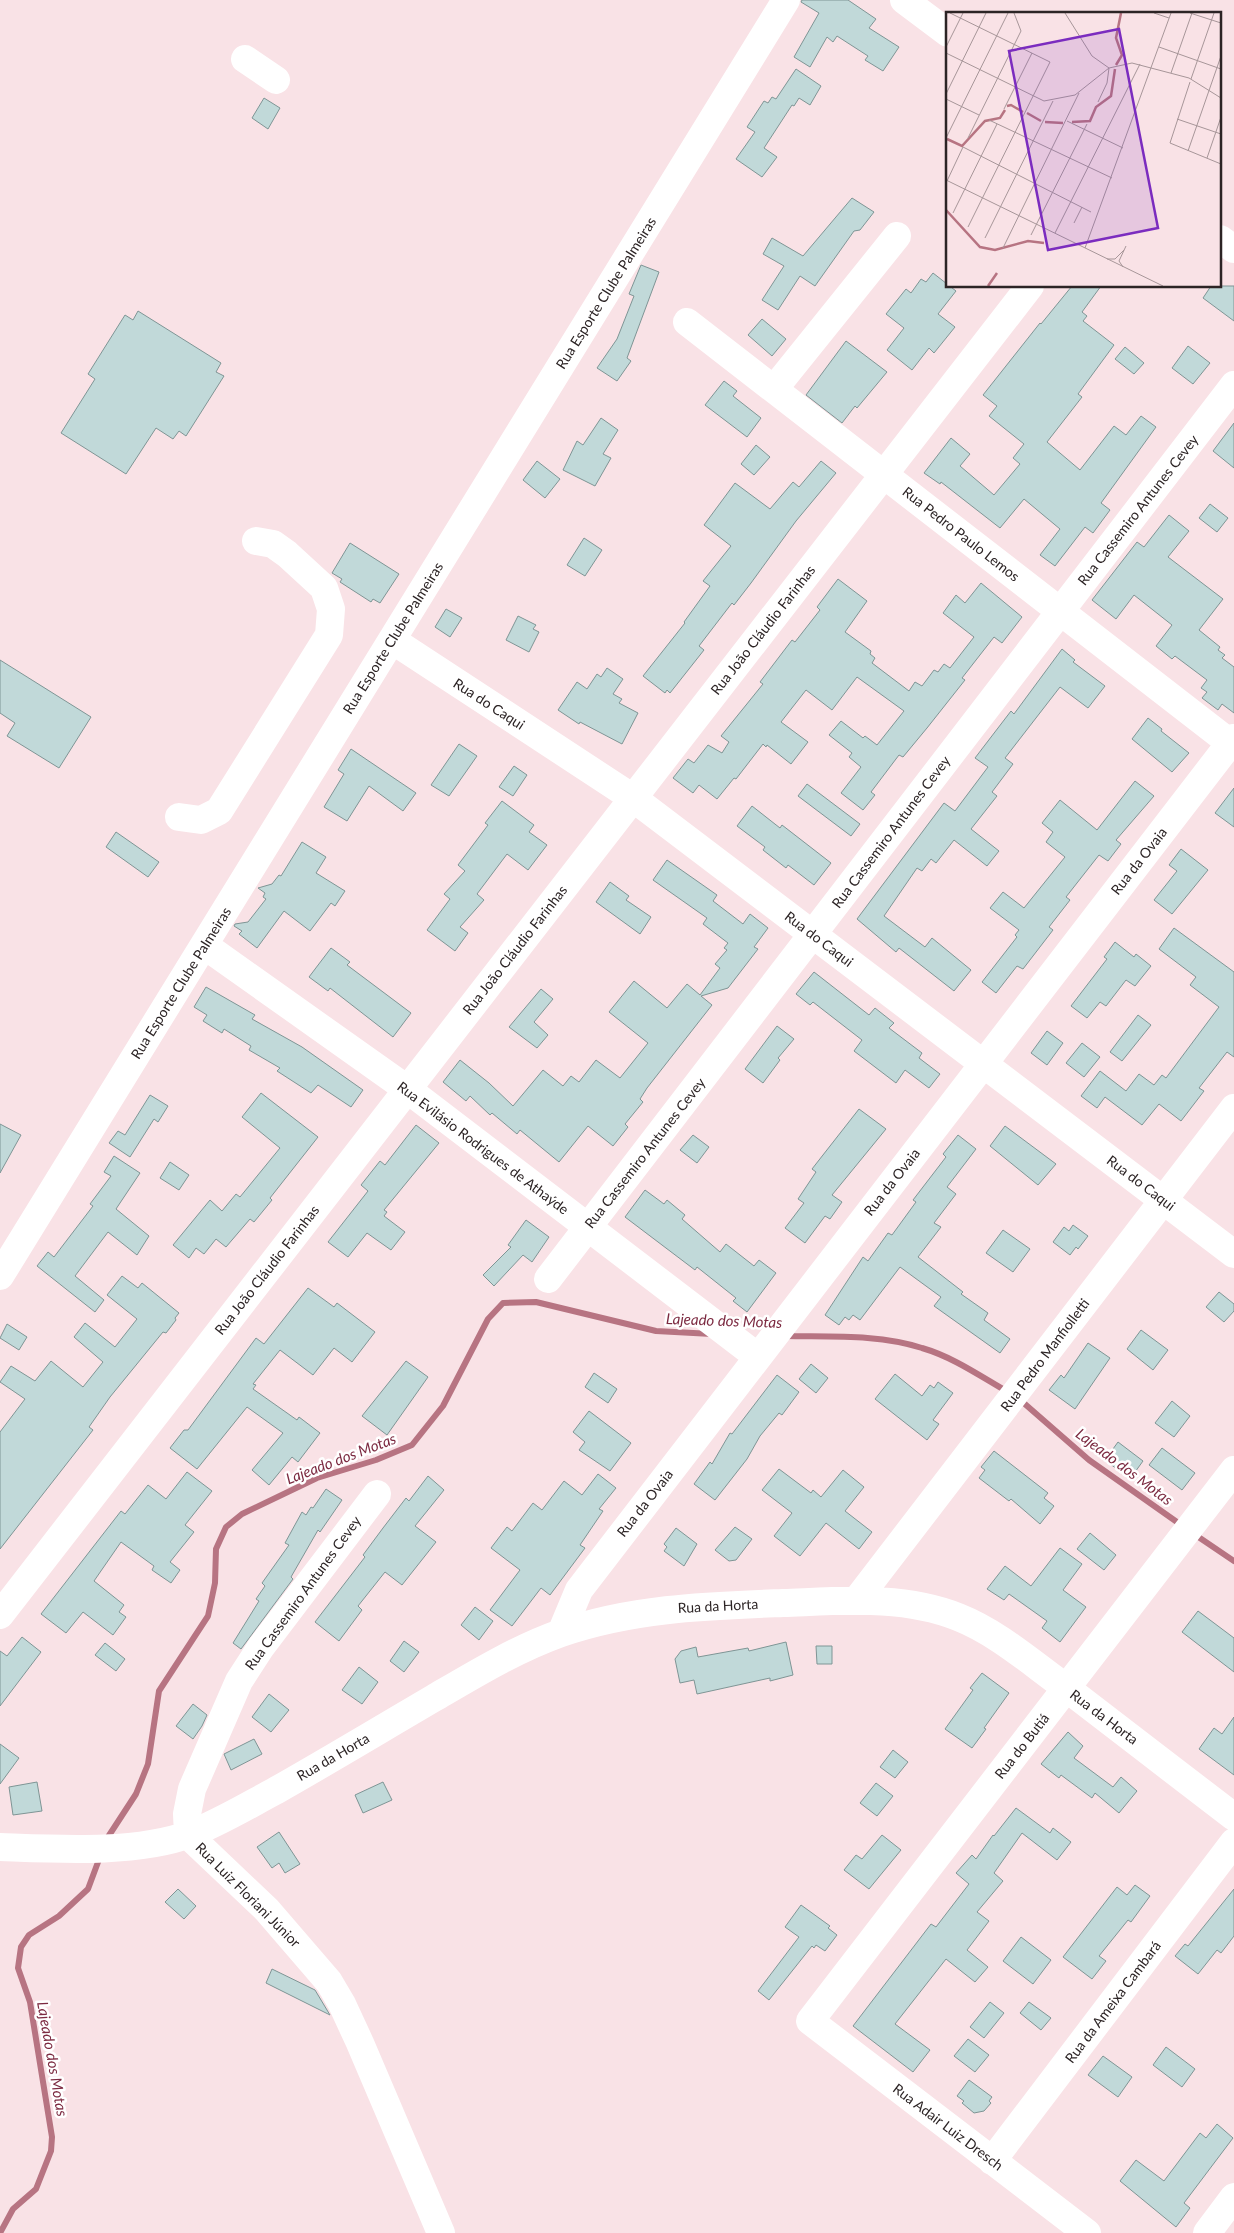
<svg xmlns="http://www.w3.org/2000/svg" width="1234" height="2233" viewBox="0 0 1234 2233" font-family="Lato,sans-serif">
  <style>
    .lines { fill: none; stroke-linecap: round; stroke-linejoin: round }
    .stream { stroke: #b77482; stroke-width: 6 }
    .building { fill: #c1d9d9; stroke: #7f9595 }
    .minor { stroke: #fff; stroke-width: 28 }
    .labels { text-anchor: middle; stroke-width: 5; stroke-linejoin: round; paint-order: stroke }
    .street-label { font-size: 14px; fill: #2c2425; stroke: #fff }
    .water-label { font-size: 15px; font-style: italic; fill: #7c2a41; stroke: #fff }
    .inset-river { fill: none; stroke: #b77482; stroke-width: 2.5 }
    .inset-road { fill: none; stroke: #a79699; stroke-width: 1 }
    .view { fill: #7b2cbf; fill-opacity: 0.15; stroke: #7b2cbf; stroke-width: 2.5 }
    .inset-edge { fill: none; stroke: #2c2425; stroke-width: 2.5 }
  </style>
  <rect width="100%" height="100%" fill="#f9e2e6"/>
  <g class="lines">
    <!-- stream -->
    <path class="stream" d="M785,1336C830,1337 879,1334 922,1348C953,1357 980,1376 1008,1392
      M1018,1398L1089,1460L1184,1527
      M1194,1534L1234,1561
      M106,1840L136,1794L148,1764L159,1691L208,1616L215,1583L216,1549L226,1527L242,1514L317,1478L376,1460L412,1445L443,1406L488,1319L503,1303L536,1302L656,1331L712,1334
      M0,2233L13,2209L36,2189L51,2151L52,2137L30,2002L18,1968L21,1947L29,1935L59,1916L88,1889L101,1854"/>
  </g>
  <!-- building -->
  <path class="building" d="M802,0H848L876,19L869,28L899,47L883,71L865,60L868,56L837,36L833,42L827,37L810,67L794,57L819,13L801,2Z
    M796,69L821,86L810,105L799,98L794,106L792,105L764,148L777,157L762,177L736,159L755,132L747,127L764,101L768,103L772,97L776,99Z
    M264,98L280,108L268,129L252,118Z
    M852,198L874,212L860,230L854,231L815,286L800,276L778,310L762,300L784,266L763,254L772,238L803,256Z
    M641,265L659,272L627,358L631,361L617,381L597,368L617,339L634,296L629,294Z
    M933,273L956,291L938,314L955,327L934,353L929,348L912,370L887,350L904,328L886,314L906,289L911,293L921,279L926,282Z
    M1072,286H1101L1082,312L1087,316L1083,321L1114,345L1078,394L1082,397L1047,442L1080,470L1114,426L1126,435L1141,416L1156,427L1101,503L1110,510L1093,533L1085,527L1055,566L1040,555L1060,529L1024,499L1000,528L941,482L940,484L924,473L951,438L970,454L960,466L994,495L1020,464L1013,458L1024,444L989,416L997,406L983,395L1040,323L1041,324Z
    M1211,286H1234V321L1203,298Z
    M138,311L221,363L216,372L224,376L186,436L179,431L173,439L156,428L126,474L61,433L95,379L88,374L125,315L133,320Z
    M762,319L786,339L772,356L748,335Z
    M846,341L887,372L857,408L855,406L842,423L806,395Z
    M1188,346L1210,363L1193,384L1172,368Z
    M1125,347L1144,363L1134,374L1115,359Z
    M724,381L737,391L733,396L761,418L747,437L705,405Z
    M601,418L618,430L603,454L611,458L595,486L563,470L577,441L583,445Z
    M1234,423V468L1213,451Z
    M756,445L770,457L754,475L741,464Z
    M537,461L560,479L545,498L523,480Z
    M821,461L836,473L796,521L751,583L734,605L732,603L699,646L704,650L670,693L667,690L665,693L643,676L685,623L684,622L710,586L703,581L731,546L704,525L735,483L770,509L793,482L799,487Z
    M1210,504L1228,518L1217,532L1199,518Z
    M1169,515L1189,531L1168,557L1223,599L1199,630L1220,647L1218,650L1225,655L1222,658L1234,667V713L1222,704L1218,710L1202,698L1207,692L1201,688L1207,680L1175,656L1172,659L1156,646L1172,625L1134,595L1116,619L1092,600L1137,542L1144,547Z
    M584,538L602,550L585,576L567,565Z
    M350,543L399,574L380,603L373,599L371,602L340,582L342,579L332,573Z
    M838,579L867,601L845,632L871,651L870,654L875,658L872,663L909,691L915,682L922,686L934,670L938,672L944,664L950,668L974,637L943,613L956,595L965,603L981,583L1022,617L1002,643L994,637L962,678L965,680L927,728L903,757L899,755L871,792L875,795L863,810L841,793L861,767L849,757L852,753L829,735L841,721L863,738L865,736L877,745L904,711L857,677L832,710L806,690L781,722L808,742L791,764L767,745L766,747L763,744L736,779L734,778L717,799L699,785L693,793L673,778L688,759L694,763L708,745L722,753L729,742L721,736L763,684L760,682L792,640L795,642L820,610L817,607Z
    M446,609L462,618L450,637L435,627Z
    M518,616L536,625L533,629L539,632L529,652L506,640Z
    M1062,649L1075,660L1073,662L1105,686L1088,708L1060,687L1005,758L1013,764L992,792L997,796L971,829L999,851L987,866L954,840L936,863L931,859L922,871L917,868L884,916L925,947L932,938L971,970L954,991L899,948L896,952L857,919L944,803L955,811L988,767L975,758L1011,711L1014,714Z
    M0,660L91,717L59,768L7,736L15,723L0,713Z
    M607,668L623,679L613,694L622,699L619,703L638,713L622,744L580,722L579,724L558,710L577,682L587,689L597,674L601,677Z
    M1148,718L1162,729L1161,731L1189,753L1172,772L1132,739Z
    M459,744L477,756L449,796L431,785Z
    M351,749L416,793L403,811L369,786L347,821L324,807L344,774L338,770Z
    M514,766L527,775L513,796L499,787Z
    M1135,781L1154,796L1116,840L1121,844L1108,861L1099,855L1066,897L1070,900L1049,927L1053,930L1023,969L1017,966L996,993L982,982L1017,937L1015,935L1019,930L990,908L1003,892L1024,908L1065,857L1046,842L1053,832L1042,823L1060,800L1097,830Z
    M807,784L860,824L851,836L798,796Z
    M1234,788V827L1215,813Z
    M502,801L534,825L529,832L547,845L528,870L507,854L477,894L484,900L460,927L468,933L455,951L427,930L450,899L444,894L465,871L458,865L488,825L485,823Z
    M752,806L780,828L782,825L831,863L814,885L788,865L786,868L763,850L765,847L737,826Z
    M116,832L159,862L148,877L106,847Z
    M302,842L326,857L316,873L345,891L335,906L331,903L310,931L284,911L257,948L239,934L242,931L234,926L235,924L248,922L266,899L263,897L265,893L258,888L272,884L279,875L281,876Z
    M1181,849L1208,870L1172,914L1154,900L1177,871L1169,865Z
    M667,860L717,895L713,901L743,924L750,914L768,928L754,947L758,949L728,988L701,996L712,1005L647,1088L640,1099L643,1102L625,1124L628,1127L613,1146L588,1126L559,1162L520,1130L517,1134L492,1113L490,1115L470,1096L466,1101L443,1082L460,1060L489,1083L513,1106L543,1070L563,1086L571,1076L579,1082L596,1060L620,1078L648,1043L609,1012L634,981L667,1008L687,984L700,995L720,968L715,964L727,950L724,948L728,943L703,924L707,918L653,880Z
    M610,882L629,896L626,900L651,917L640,934L596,902Z
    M1174,928L1234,972V1057L1227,1052L1199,1088L1204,1091L1181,1121L1159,1104L1142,1125L1105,1097L1097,1108L1081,1096L1100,1071L1126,1091L1139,1074L1154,1085L1162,1075L1166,1078L1219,1007L1190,985L1196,977L1159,949Z
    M1115,942L1134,957L1136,954L1151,966L1135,986L1126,980L1106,1006L1100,1002L1087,1018L1071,1006L1107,959L1104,957Z
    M331,948L350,962L347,965L411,1013L393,1037L330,988L328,991L309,977Z
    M814,972L869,1015L875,1008L894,1023L889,1028L922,1053L919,1058L940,1074L929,1088L905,1070L896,1083L854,1051L862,1040L813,1002L810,1005L796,994Z
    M206,987L255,1015L252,1019L302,1047L363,1090L351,1107L318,1085L311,1093L277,1071L280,1068L249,1050L251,1046L224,1029L222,1033L203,1021L207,1015L194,1007Z
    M541,989L553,999L534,1022L548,1035L537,1048L509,1027Z
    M1138,1015L1151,1025L1122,1061L1110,1052Z
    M777,1026L794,1039L778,1058L780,1060L763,1083L745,1069Z
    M1047,1031L1063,1043L1047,1065L1031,1053Z
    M1082,1043L1100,1057L1084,1077L1066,1063Z
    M261,1093L318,1137L270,1198L272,1200L254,1222L250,1219L226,1247L216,1239L204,1254L196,1248L189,1258L173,1245L210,1200L222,1211L236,1194L240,1197L280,1148L242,1117Z
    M150,1095L168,1106L158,1122L154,1119L130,1157L109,1143L118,1131L125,1135Z
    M859,1109L886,1129L832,1195L842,1202L830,1219L825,1216L805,1243L785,1228L804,1203L798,1199L816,1172L812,1169Z
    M0,1124L21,1135L0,1173Z
    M416,1125L439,1143L384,1210L387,1212L384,1216L405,1232L391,1250L367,1233L348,1257L328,1242L368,1191L361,1185L380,1161L385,1165Z
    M1005,1126L1056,1164L1038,1185L990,1146Z
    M693,1135L709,1147L697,1163L680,1150Z
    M958,1135L976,1149L947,1187L956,1194L934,1223L941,1227L918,1257L963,1292L961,1294L988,1313L984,1320L1010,1339L1000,1353L934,1306L941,1297L900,1267L860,1320L853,1315L849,1320L845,1317L839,1325L825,1315L863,1257L868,1261L888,1233L892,1235L916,1202L913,1200L946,1157L943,1154Z
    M114,1156L140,1173L116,1209L149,1236L137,1255L108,1232L75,1276L104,1300L95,1312L37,1266L48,1252L54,1257L93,1206L90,1204L111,1176L104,1172Z
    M170,1162L189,1175L179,1190L160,1178Z
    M645,1190L664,1204L667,1200L685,1215L682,1219L720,1252L726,1244L754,1266L759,1260L776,1273L747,1312L733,1301L736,1298L697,1267L695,1270L625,1217Z
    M526,1220L549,1237L532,1262L523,1255L494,1286L483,1275L511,1247L508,1245Z
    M1073,1225L1088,1236L1078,1249L1076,1247L1070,1255L1053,1242L1064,1227L1069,1231Z
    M1003,1230L1030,1249L1013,1272L986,1253Z
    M122,1276L138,1288L142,1283L179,1313L175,1318L176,1320L166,1333L163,1332L110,1397L89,1427L93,1430L0,1549V1432L25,1399L0,1382L11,1366L35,1381L51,1361L83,1387L103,1362L74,1337L85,1323L115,1347L137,1319L107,1295Z
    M308,1288L334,1307L337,1303L375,1332L352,1362L334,1348L313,1375L280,1350L253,1384L256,1385L253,1389L297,1420L299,1417L320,1433L298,1462L292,1457L269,1485L252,1470L283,1433L247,1407L197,1469L170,1448L184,1430H188L256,1338L264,1344Z
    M1219,1292L1234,1304V1311L1224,1322L1206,1307Z
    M7,1324L27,1337L19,1350L0,1338Z
    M1141,1330L1168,1350L1153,1370L1127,1349Z
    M1088,1343L1110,1358L1075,1409L1049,1390L1061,1375L1064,1378Z
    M406,1361L428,1377L387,1435L362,1416Z
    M811,1364L828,1378L816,1393L799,1379Z
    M594,1373L617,1389L608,1403L585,1387Z
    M895,1374L922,1396L930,1385L934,1388L938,1382L953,1393L933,1420L939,1424L927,1440L875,1399Z
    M777,1375L799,1392L782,1415L779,1413L760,1436L747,1459L715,1500L694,1484L710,1462L712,1464L730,1433L732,1434Z
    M1172,1401L1190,1416L1174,1437L1155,1423Z
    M589,1411L631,1443L610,1471L579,1450L585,1442L573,1432Z
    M1118,1442L1143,1461L1130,1479L1105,1460Z
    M1162,1448L1195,1473L1182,1490L1149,1465Z
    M994,1451L1048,1493L1044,1498L1054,1506L1040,1524L1011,1499L1009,1501L979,1478L985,1470L981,1467Z
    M779,1469L811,1493L813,1490L821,1497L843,1470L864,1487L845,1511L872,1532L859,1549L826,1523L800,1556L774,1536L792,1513L762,1490Z
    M187,1472L212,1491L185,1525L194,1532L170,1562L180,1570L171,1583L152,1570L154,1566L121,1542L94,1581L124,1605L119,1612L126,1617L113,1635L83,1612L66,1633L41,1614L121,1511L125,1514L148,1485L166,1499Z
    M598,1474L616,1488L599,1509L603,1511L580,1545L585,1548L550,1595L541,1588L512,1626L490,1610L520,1570L491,1548L507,1527L512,1531L533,1503L542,1510L564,1481L582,1495Z
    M428,1476L444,1490L415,1526L436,1542L402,1585L385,1572L358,1606L362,1610L339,1641L315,1622L365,1557L363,1555L383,1528L406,1498L409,1501Z
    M326,1489L342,1500L320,1532L318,1530L291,1577L293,1579L241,1649L233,1643L259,1601L256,1599L265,1586L262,1583L289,1545L285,1543L302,1512L306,1515L311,1507L313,1508Z
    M735,1527L752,1539L736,1560L729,1561L715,1550Z
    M676,1528L697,1544L684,1566L664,1551L667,1547L664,1544Z
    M1090,1533L1116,1555L1104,1570L1077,1549Z
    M1060,1548L1082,1564L1063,1590L1086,1607L1060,1642L1042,1628L1047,1621L1009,1594L1004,1600L987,1589L1005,1566L1031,1586Z
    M475,1607L493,1621L479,1640L461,1625Z
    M1198,1611L1234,1638V1672L1182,1632Z
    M22,1637L41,1652L0,1706V1651L7,1656Z
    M404,1641L419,1652L404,1672L390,1661Z
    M786,1642L793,1675L770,1681V1678L697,1694L694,1680L680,1683L675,1659L681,1651L696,1647L698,1657L748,1648L749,1651Z
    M105,1643L125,1659L116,1671L95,1655Z
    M816,1646H832V1664H817Z
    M359,1667L378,1682L362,1704L342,1690Z
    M982,1673L1009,1693L984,1728L986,1729L972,1748L945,1729L973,1690L970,1688Z
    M269,1694L289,1710L271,1732L252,1717Z
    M193,1704L207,1715L202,1726L193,1739L176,1726Z
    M1234,1717V1775L1199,1749L1214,1728L1222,1734Z
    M1068,1732L1083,1746L1074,1758L1113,1787L1121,1777L1137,1791L1119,1813L1095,1793L1092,1798L1061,1775L1059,1778L1041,1764Z
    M254,1739L262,1754L231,1770L224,1754Z
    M0,1744L19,1758L0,1784Z
    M893,1750L908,1762L895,1778L880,1767Z
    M37,1782L42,1811L13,1815L9,1787Z
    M383,1782L392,1800L363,1813L355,1795Z
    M876,1783L893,1796L877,1816L860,1803Z
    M1016,1808L1050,1833L1053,1828L1071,1842L1057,1860L1022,1833L994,1873L1003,1881L977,1912L989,1921L967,1950L988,1967L975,1982L946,1959L895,2024L930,2050L913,2072L853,2026L931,1924L936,1927L969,1884L956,1873L972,1855L976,1859L993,1835L994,1836Z
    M279,1832L300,1864L285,1873L279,1863L272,1868L257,1847Z
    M882,1835L901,1850L869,1889L844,1870L856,1855L862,1859Z
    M1135,1885L1150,1896L1131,1922L1128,1920L1099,1956L1106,1961L1092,1979L1063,1957L1117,1887L1127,1895Z
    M178,1889L196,1906L184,1919L165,1902Z
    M1234,1889V1936L1221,1953L1217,1950L1198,1974L1175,1956L1185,1944L1188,1946Z
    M801,1905L830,1926L828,1928L837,1935L825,1951L816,1945L814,1948L812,1946L769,2000L758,1991L799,1937L785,1927Z
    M1021,1937L1051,1960L1033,1984L1003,1961Z
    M272,1969L315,1990L330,2015L266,1983Z
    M990,2002L1004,2013L984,2038L970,2027Z
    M1029,2002L1051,2018L1041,2030L1020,2013Z
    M968,2039L989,2055L975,2072L954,2056Z
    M1166,2047L1195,2069L1182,2087L1153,2065Z
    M1103,2056L1132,2077L1118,2097L1088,2075Z
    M969,2080L992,2097L989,2101L991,2103L984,2111L974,2113L962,2103L964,2101L957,2096Z
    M1217,2124L1233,2138L1184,2203L1190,2208L1176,2227L1120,2181L1136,2160L1164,2181L1200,2133L1206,2138Z"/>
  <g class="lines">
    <!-- minor -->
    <path class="minor" d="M904,0L948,33
      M245,59L276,80
      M1220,239L1234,249
      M687,322L1234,746
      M774,389L897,236
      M392,640L633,798L1234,1254
      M179,817L201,820L219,811L329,635L331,609L324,588L287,554L273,544L256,541
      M204,945L407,1089L758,1357
      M0,1276L786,0
      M548,1279L1234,385
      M856,1601L1234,1108
      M0,1615L1030,286
      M561,1633L579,1590L1234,738
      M188,1835L267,1910L329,1982L342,2004L360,2043L441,2233
      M188,1835L187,1814L192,1789L239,1681L261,1647L377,1494
      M0,1847C56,1849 137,1854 190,1834C219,1823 247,1806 275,1791C328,1761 381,1729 434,1698C475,1674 516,1649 561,1633C633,1608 707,1606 783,1603C841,1601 903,1595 958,1617C996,1632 1028,1660 1061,1684C1119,1728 1176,1773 1234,1817
      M992,2161L1234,1842
      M1087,2233L810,2021L1234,1470
      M1207,2233L1234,2197"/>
  </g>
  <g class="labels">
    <!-- street labels -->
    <g class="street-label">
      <text transform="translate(606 293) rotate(-58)" y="5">Rua Esporte Clube Palmeiras</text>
      <text transform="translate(1138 510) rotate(-52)" y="5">Rua Cassemiro Antunes Cevey</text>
      <text transform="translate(961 534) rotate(38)" y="5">Rua Pedro Paulo Lemos</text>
      <text transform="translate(763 630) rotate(-52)" y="5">Rua João Cláudio Farinhas</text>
      <text transform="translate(393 638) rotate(-58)" y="5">Rua Esporte Clube Palmeiras</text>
      <text transform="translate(489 704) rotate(33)" y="5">Rua do Caqui</text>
      <text transform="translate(891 832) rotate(-53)" y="5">Rua Cassemiro Antunes Cevey</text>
      <text transform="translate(1139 861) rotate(-52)" y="5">Rua da Ovaia</text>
      <text transform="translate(819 939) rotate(37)" y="5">Rua do Caqui</text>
      <text transform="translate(515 950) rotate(-52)" y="5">Rua João Cláudio Farinhas</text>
      <text transform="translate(181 983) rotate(-58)" y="5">Rua Esporte Clube Palmeiras</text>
      <text transform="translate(483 1148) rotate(37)" y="5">Rua Evilásio Rodrigues de Athaýde</text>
      <text transform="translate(645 1153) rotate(-52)" y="5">Rua Cassemiro Antunes Cevey</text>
      <text transform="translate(892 1182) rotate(-52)" y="5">Rua da Ovaia</text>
      <text transform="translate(1141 1183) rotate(37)" y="5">Rua do Caqui</text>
      <text transform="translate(267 1270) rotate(-52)" y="5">Rua João Cláudio Farinhas</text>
      <text transform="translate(1045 1355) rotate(-53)" y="5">Rua Pedro Manfiolletti</text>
      <text transform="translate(645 1503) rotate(-52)" y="5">Rua da Ovaia</text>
      <text transform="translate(303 1593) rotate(-54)" y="5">Rua Cassemiro Antunes Cevey</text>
      <text transform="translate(718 1606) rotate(-3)" y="5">Rua da Horta</text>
      <text transform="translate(1104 1717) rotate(37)" y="5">Rua da Horta</text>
      <text transform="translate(1022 1746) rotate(-52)" y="5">Rua do Butiá</text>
      <text transform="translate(333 1757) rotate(-30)" y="5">Rua da Horta</text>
      <text transform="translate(248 1895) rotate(45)" y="5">Rua Luiz Floriani Júnior</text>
      <text transform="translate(1113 2002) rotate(-53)" y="5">Rua da Ameixa Cambará</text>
      <text transform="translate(948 2127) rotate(37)" y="5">Rua Adair Luiz Dresch</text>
    </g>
    <!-- water labels -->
    <g class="water-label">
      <text transform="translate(724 1321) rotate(2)" y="5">Lajeado dos Motas</text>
      <text transform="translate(341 1459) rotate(-21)" y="5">Lajeado dos Motas</text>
      <text transform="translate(1124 1467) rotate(37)" y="5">Lajeado dos Motas</text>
      <text transform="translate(52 2059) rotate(80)" y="5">Lajeado dos Motas</text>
    </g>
  </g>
  <!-- overview -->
  <g transform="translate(946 12)">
    <rect width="275" height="275" fill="#f9e2e6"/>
    <path class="inset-river" d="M170,53L176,43L170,26L175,1M61,94L65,93L77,100M81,101L95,109M99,110L117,111M126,110L144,109L150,95L165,84L169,57M1,127L16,134L39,109L54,106L59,98M0,198L34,235L49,238L82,229L98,231M42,274L51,261"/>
    <path class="inset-road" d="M4,1L104,50L22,215M119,1L146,44L163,56M208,1L223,6M244,1L275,11M0,35L17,1M213,35L275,57M0,41L98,89L129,83L163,56L186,51L243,66L275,86M225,61L246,1M245,67L268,1M244,70L224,131L275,152M0,82L40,1M0,87L33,103M152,90L161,71L163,56M58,97L86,41M231,107L275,122M43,108L166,166M121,109L177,136M0,126L62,1M22,126L75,19L68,1M242,139L275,44M261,146L275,105M0,168L217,274M1,169L17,135L145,200M7,201L51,112M128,211L136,195M109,221L194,52M85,223L141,112M39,226L107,89M57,236L133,81M139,236L225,1M161,247H169L178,238M177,255L173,249L180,234"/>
    <path class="view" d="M173,17L212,216L102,238L63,39Z"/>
    <rect width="275" height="275" class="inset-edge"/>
  </g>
</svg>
